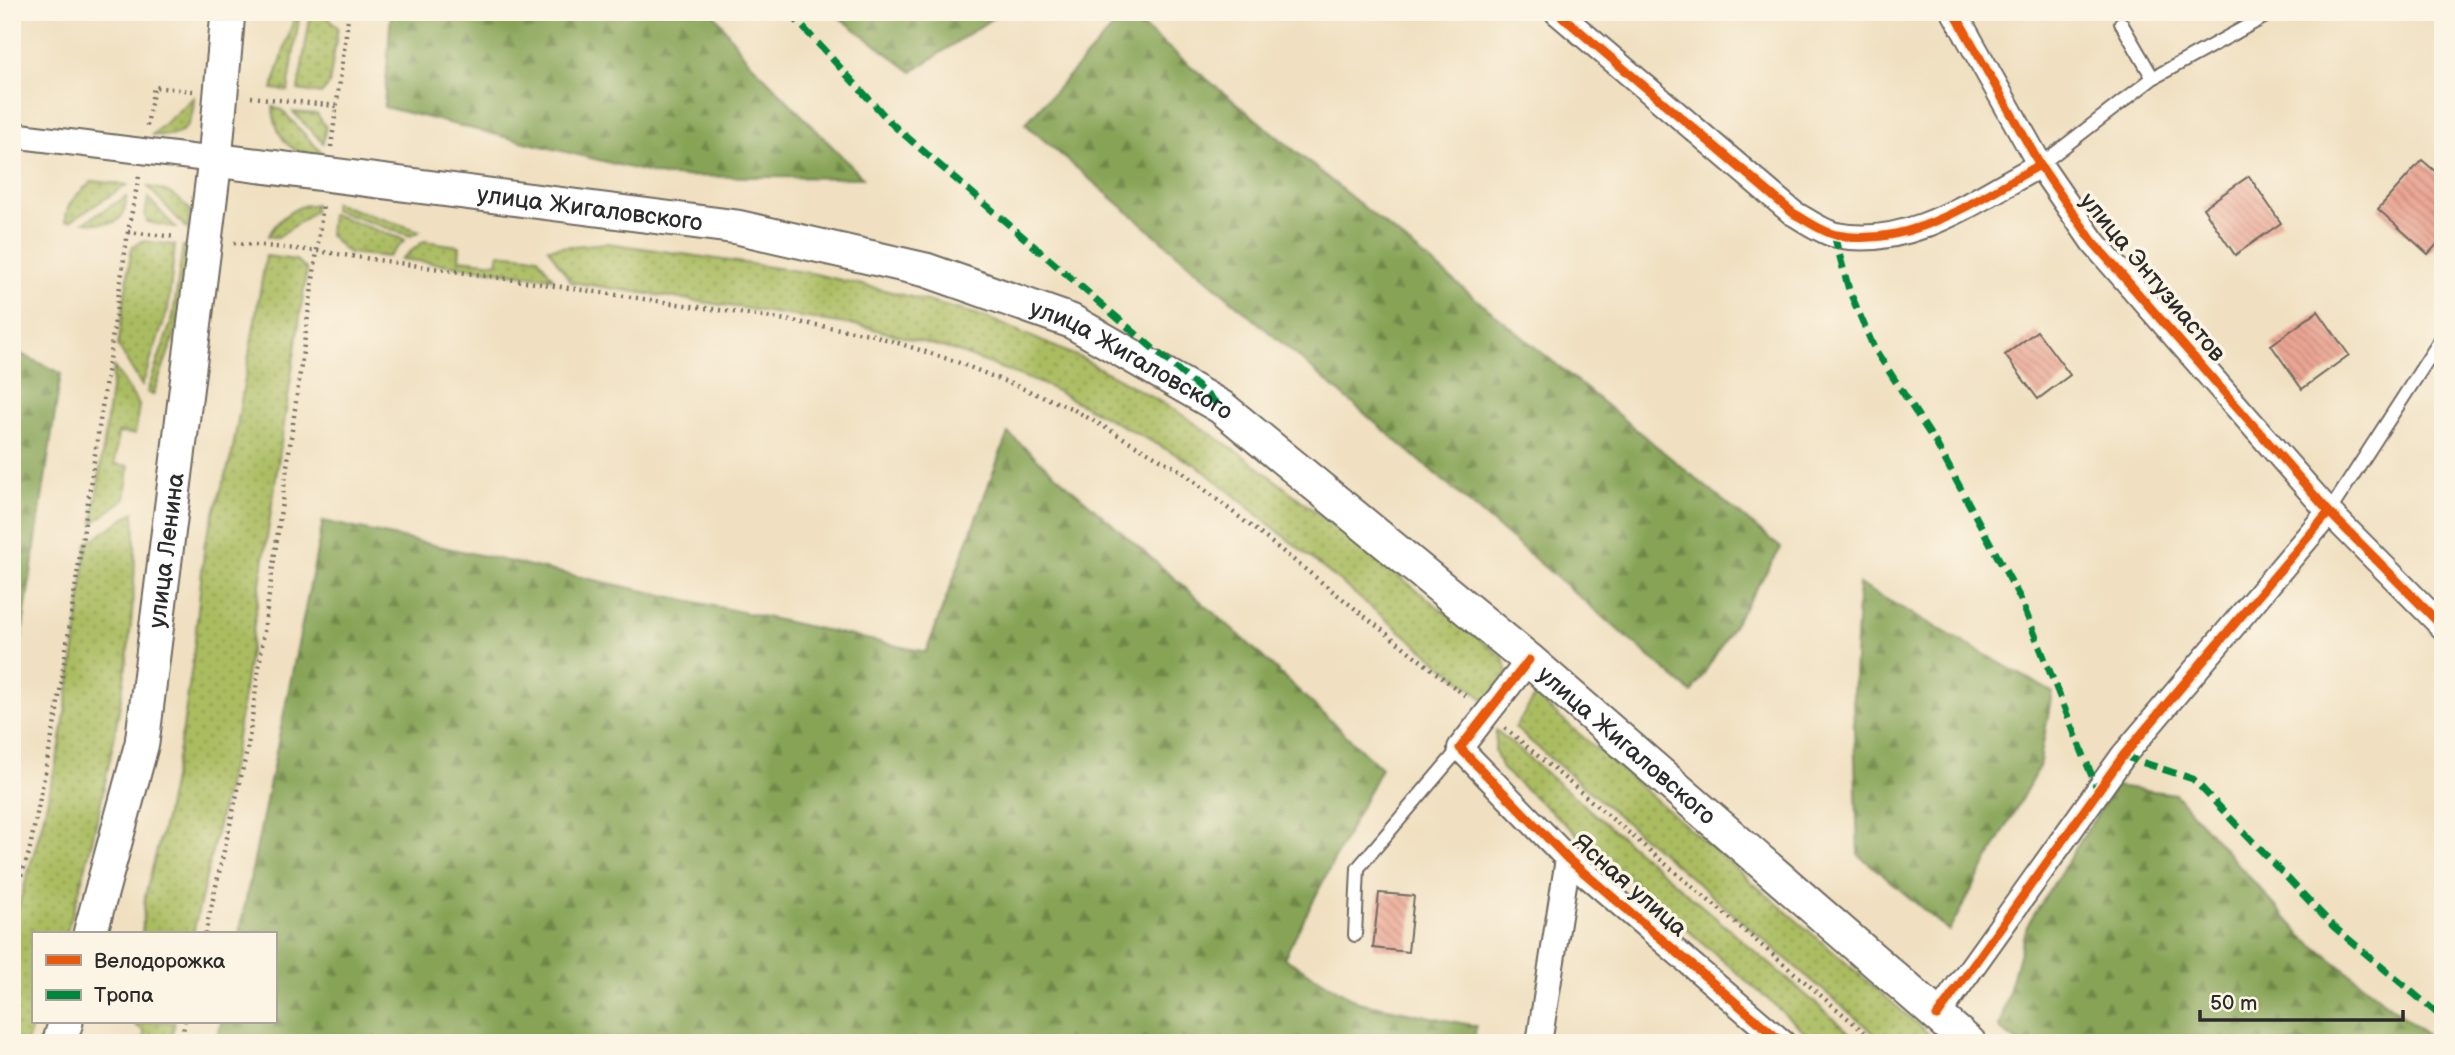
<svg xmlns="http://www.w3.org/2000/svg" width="2455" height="1055" viewBox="0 0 2455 1055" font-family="'Balsamiq Sans',sans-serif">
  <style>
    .grass { fill: url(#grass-dots); stroke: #6a7446; stroke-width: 2 }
    .forest { fill: url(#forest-firs); stroke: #596840; stroke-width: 2 }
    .building { fill: url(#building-back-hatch) }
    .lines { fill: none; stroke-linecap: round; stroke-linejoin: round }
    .service-casing { stroke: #706a60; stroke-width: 16 }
    .minor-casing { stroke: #706a60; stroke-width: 28 }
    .secondary-casing { stroke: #706a60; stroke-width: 37 }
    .path { stroke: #706a60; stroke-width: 4.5; stroke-dasharray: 2 5; stroke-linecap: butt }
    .service { stroke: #fff; stroke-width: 12 }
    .minor { stroke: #fff; stroke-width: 24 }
    .secondary { stroke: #fff; stroke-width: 33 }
    .quiet { stroke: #00873e; stroke-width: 7; stroke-dasharray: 14 7; stroke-linecap: butt }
    .cycleway-casing { stroke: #fcf5e5; stroke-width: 13 }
    .cycleway { stroke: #e8590c; stroke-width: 9 }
    .labels { text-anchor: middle; stroke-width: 7; stroke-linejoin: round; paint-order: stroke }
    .street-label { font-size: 24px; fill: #2b2b2b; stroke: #fcf5e5 }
  </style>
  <defs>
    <pattern id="grass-dots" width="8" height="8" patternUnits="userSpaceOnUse" patternTransform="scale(1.75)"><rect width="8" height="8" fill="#aabc60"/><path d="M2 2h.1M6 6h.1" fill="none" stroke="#8b994f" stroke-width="1.8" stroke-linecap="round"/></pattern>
    <pattern id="forest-firs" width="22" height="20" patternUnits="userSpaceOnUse" patternTransform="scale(1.75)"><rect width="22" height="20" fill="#87a456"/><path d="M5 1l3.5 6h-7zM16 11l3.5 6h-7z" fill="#6f8647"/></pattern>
    <pattern id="building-back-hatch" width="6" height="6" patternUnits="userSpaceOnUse" patternTransform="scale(1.75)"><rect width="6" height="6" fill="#eba593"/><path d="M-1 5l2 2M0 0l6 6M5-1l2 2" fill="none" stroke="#bf8778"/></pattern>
  </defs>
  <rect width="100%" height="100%" fill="#fcf5e5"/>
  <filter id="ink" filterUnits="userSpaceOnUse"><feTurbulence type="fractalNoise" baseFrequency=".0143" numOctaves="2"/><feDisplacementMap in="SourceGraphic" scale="14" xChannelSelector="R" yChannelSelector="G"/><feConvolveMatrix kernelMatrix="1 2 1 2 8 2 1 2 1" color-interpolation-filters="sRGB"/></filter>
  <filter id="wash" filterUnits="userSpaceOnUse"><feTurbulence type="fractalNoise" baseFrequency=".00686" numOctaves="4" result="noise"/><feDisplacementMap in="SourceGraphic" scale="28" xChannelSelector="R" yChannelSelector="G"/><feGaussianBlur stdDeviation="1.57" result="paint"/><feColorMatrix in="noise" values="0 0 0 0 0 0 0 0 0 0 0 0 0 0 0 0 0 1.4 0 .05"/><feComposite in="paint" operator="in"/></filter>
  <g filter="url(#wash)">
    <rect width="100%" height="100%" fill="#f0e0c1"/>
    <!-- grass -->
    <path class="grass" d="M296,12H300L288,91L272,89Z
      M311,12H322L338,27L329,85L321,94L298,90Z
      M194,97C193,129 183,138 152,135Z
      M273,107L282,110L324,155C292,158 275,138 273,107Z
      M293,112L317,114L326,127L323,143Z
      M93,181L127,185L70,221H66C65,203 80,191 93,181Z
      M148,187C167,189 177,196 190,210L188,230Z
      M126,197C126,228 108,224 84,222Z
      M148,198L176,228L147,222L145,216Z
      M334,203L420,231L411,236L333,210Z
      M305,205H315L314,212L277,238L268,236C278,220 287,212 305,205Z
      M331,214L405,240L388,257L348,253L329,235Z
      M143,241L175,245L168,309L142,386L118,346L131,252L133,246Z
      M424,241L460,246L459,259L497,263L499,253L538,257L553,278L401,259Z
      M608,243L811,273L892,292L983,316L1081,358L1175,410L1244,456L1504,658L1508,673L1486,701L1198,466L1047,386L956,351L866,327L571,282L548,248Z
      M183,246H188L183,305L173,340L153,395L147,392L173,317Z
      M266,256L296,260L307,270L235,751L193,934H142L145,896L165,819L183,728L193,659L205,542L232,454Z
      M114,367L139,405L135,434L118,433L115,464L129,466L125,499L93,523Z
      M134,512C139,602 124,691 106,778C95,831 83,883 66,934H33L34,1022L26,1043H12V929L41,828L60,746L75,649L87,543Z
      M1535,696L1916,1023L1940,1043H1885L1515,728Z
      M1496,730L1862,1043H1818L1502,769L1495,751Z
      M132,1022H175L170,1043H141L145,1032Z"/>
    <!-- forest -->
    <path class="forest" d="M391,12H713L746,58L863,178L663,176L384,107Z
      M832,12H993L994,17L912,72Z
      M1126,13L1781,548L1692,693L1025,124Z
      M12,350L61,373L12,699Z
      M1008,433L1236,632L1381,768L1284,958L1358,1002L1476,1026L1474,1043H216L221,1022H275V934H239L323,521L926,652Z
      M1859,584L2052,692L2039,767L1949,931L1858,854L1853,697Z
      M2115,786L2175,794L2302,936L2437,1043H2018L1999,1028L2027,926Z"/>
    <g id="blocks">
      <!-- building -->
      <path class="building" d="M2422,160L2443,178V238L2428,254L2378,209Z
        M2249,176L2281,223L2235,255L2203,208Z
        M2318,311L2349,355L2302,389L2271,345Z
        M2037,331L2070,375L2038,399L2005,355Z
        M1379,893L1414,896L1408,952L1373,948Z"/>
    </g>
  </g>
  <g filter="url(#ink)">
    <use href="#blocks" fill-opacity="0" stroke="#706a60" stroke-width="2"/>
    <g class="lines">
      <!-- service casing -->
      <g class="service-casing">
        <path id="service" d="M2121,23L2153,78
          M2040,165L2153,78L2273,12
          M2329,512L2443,336
          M1355,935L1358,868L1460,748"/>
      </g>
      <!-- minor casing -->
      <g class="minor-casing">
        <path id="minor" d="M1557,12L1793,213C1806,220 1822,232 1836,235C1910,250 1978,198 2040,165
          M1954,12L2040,165L2093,242L2329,512L2443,627
          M12,135L215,160
          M1529,660L1460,748L1568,859L1783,1043
          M1937,1016L2123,756L2329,512
          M1539,1043L1568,859"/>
      </g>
      <!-- secondary casing -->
      <g class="secondary-casing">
        <g id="secondary">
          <path id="s1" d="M215,160L737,227L926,270L1071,321L1221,407L1529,660L1969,1043"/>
          <path id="s2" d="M90,934L142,743L215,160L228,12"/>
          <path d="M59,1043L66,1022"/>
        </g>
      </g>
      <!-- path -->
      <path class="path" d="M251,97L337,106
        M147,126L154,87L193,91
        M331,147L349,12
        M128,232L176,237
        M234,243L317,251L323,204
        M1505,728L1877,1043
        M12,902L29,853L56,717L128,232L139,176
        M205,934L248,746L317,251L780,319L870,334L957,362L1071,408L1181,471L1468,698
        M180,1043L185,1022"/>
      <!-- service -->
      <use href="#service" class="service"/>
      <!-- minor -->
      <use href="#minor" class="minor"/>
      <!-- secondary -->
      <use href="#secondary" class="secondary"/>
      <!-- quiet -->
      <path class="quiet" d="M789,12L893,125L1221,407
        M1834,235L1849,290L1874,348L1937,445L2020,598L2098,791
        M2123,756L2193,779L2334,927L2443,1018"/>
      <!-- cycleway casing -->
      <g class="cycleway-casing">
        <path id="cycleway" d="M1557,12L1793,213C1806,220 1822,232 1836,235C1910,250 1978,198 2040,165
          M1954,12L2040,165L2093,242L2329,512L2443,627
          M1529,660L1460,748L1568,859L1783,1043
          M1937,1016L2123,756L2329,512"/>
      </g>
      <!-- cycleway -->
      <use href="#cycleway" class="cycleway"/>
    </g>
  </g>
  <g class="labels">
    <!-- street labels -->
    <g class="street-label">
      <text dy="8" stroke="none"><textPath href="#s1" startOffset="378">улица Жигаловского</textPath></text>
      <text transform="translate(2153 277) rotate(50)" y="8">улица Энтузиастов</text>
      <text dy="8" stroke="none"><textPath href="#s1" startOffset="945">улица Жигаловского</textPath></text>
      <text dy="8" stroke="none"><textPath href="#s2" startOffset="392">улица Ленина</textPath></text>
      <text dy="8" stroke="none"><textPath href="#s1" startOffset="1575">улица Жигаловского</textPath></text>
      <text transform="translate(1630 885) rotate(41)" y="8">Ясная улица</text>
    </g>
  </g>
  <!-- margin -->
  <rect width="2455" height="1055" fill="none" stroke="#fcf5e5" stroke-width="42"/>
  <!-- legend -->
  <rect x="32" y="932" width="245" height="91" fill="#fcf5e5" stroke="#a8a49b" stroke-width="2"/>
  <rect x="46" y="955" width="35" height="10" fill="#e8590c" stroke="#a8a49b" stroke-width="2"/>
  <text x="94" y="968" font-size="21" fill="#2b2b2b">Велодорожка</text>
  <rect x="46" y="990" width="35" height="10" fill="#00873e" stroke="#a8a49b" stroke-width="2"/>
  <text x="94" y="1002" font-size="21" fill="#2b2b2b">Тропа</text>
  <!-- scale -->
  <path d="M2200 1010v10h203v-10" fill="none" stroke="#2b2b2b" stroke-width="3.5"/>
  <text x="2210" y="1010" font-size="21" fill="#2b2b2b" stroke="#fcf5e5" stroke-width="5" paint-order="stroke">50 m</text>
</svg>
